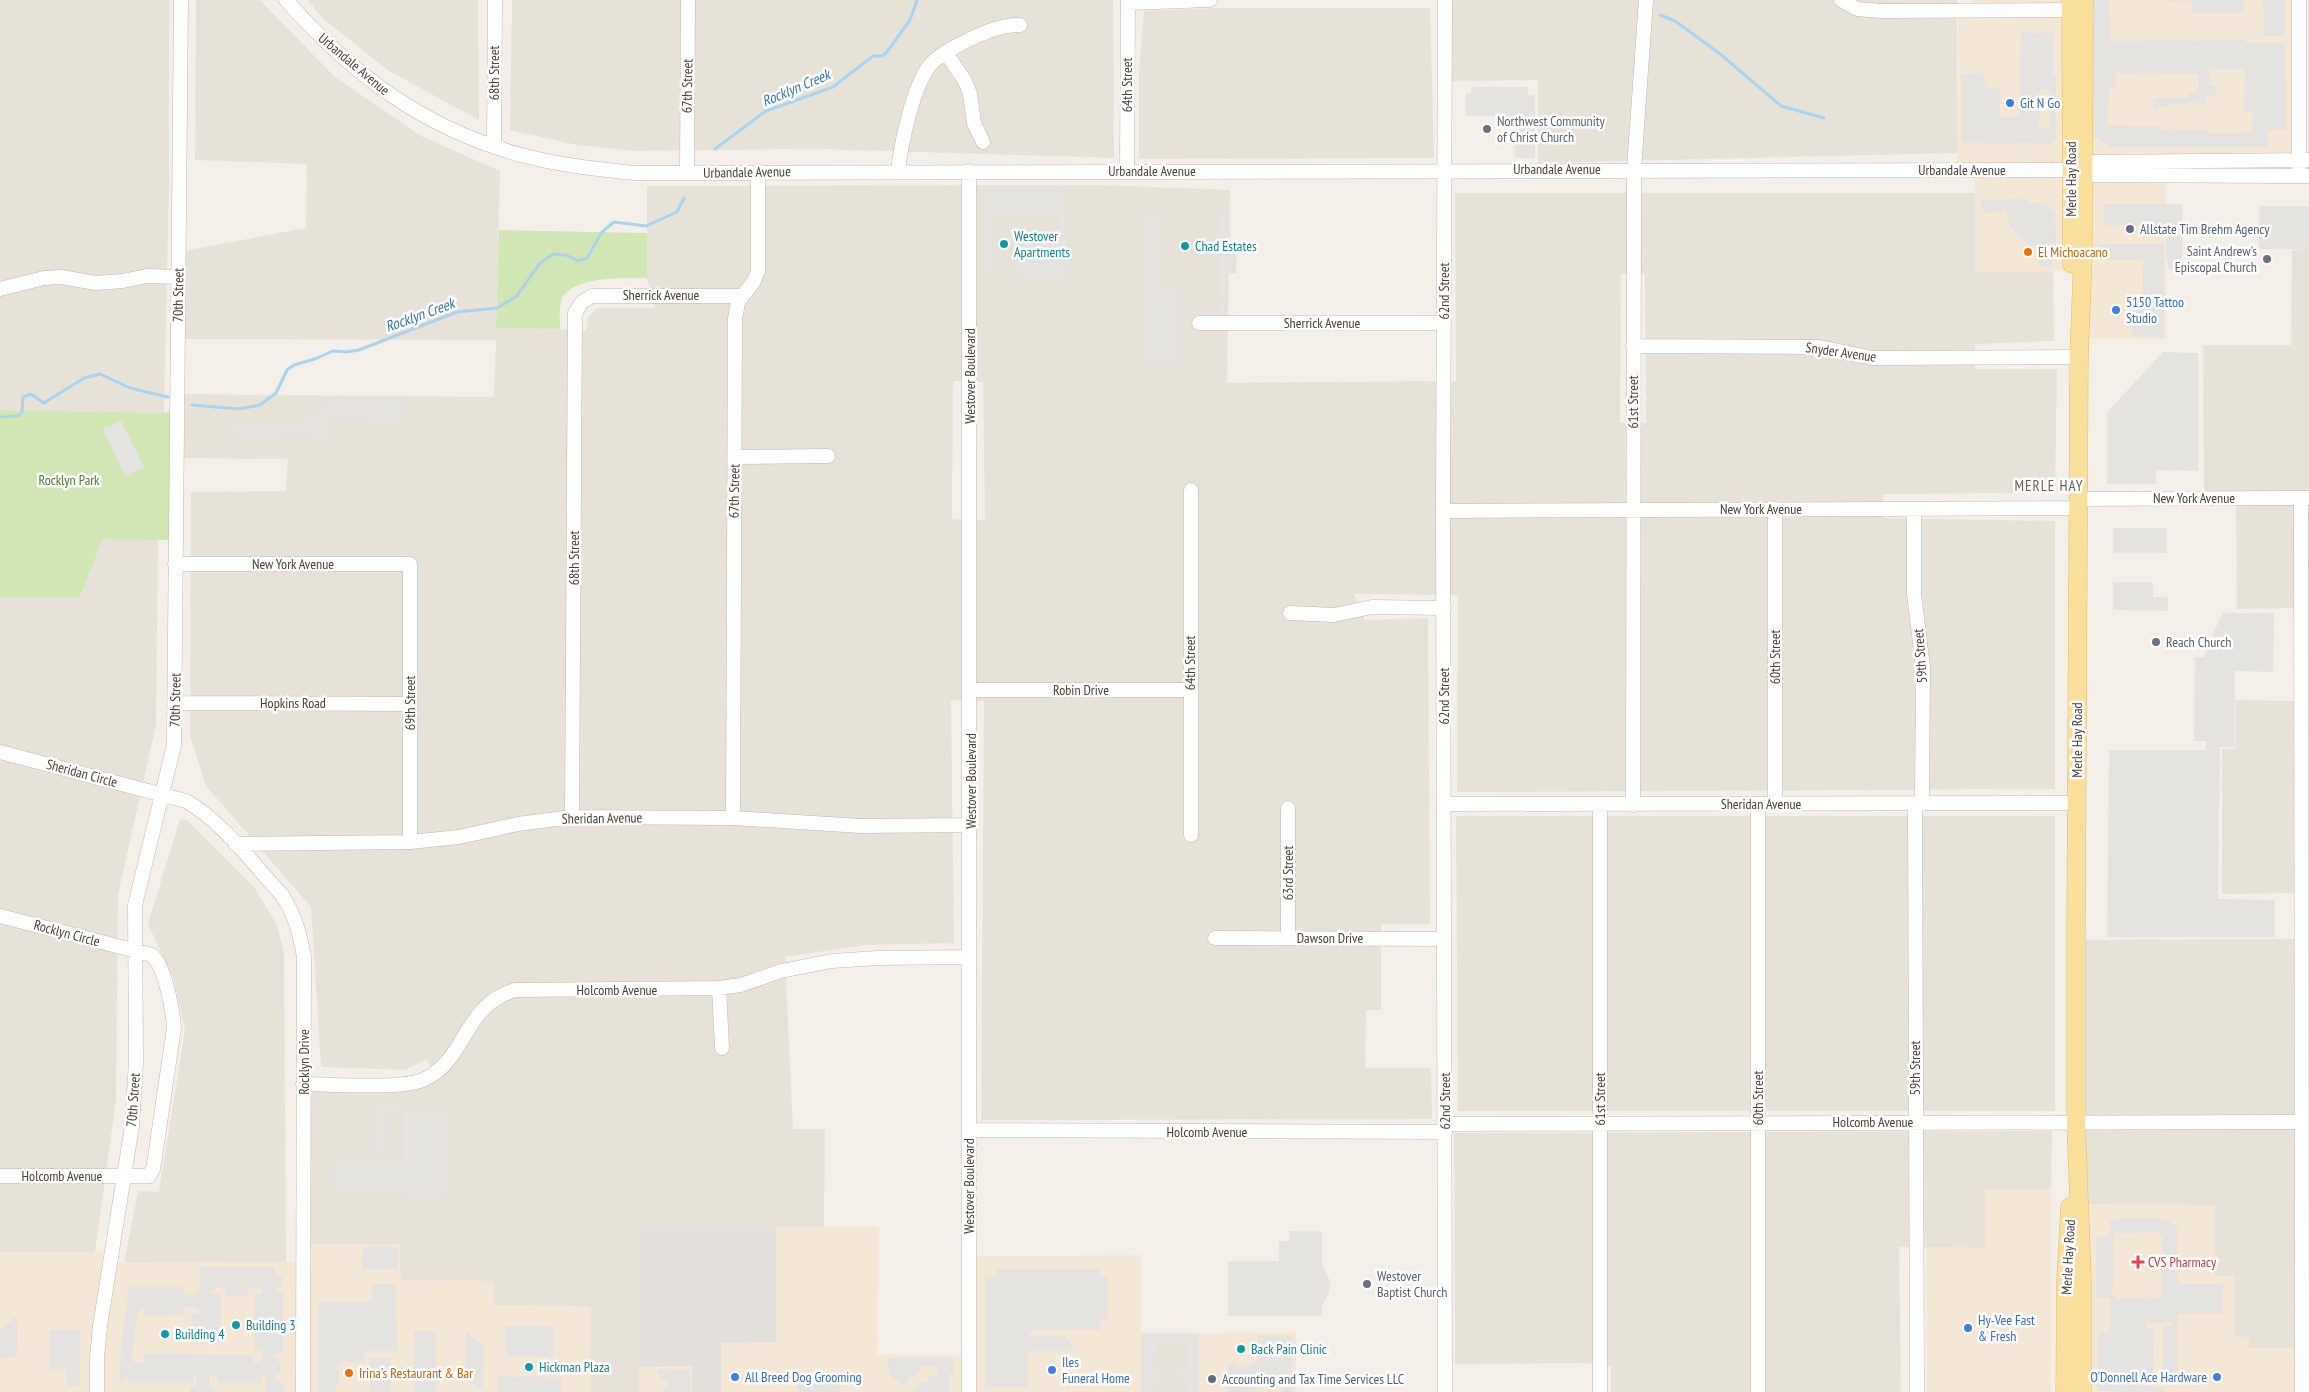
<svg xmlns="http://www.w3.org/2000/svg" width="2309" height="1392" viewBox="0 0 2309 1392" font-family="'PT Sans Narrow',sans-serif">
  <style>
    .residential { fill: #e7e2d7; fill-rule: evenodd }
    .commercial { fill: #f4e7d5 }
    .industrial { fill: #e3dfda }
    .green { fill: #d0e6b3 }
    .parking { fill: #e5e3e0; fill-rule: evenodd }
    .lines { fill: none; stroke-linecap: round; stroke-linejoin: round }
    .stream { stroke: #a8d2ee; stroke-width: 3 }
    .minor-casing { stroke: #bfb8ab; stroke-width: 15 }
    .major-casing { stroke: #dfbb6b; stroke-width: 19 }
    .minor { stroke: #fff; stroke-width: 14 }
    .major { stroke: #fade9b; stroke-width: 18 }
    .shop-dot { fill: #3f7fe0; stroke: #fff; stroke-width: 2 }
    .worship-dot { fill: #6b7280; stroke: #fff; stroke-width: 2 }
    .service-dot { fill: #5c6f8a; stroke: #fff; stroke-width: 2 }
    .culture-dot { fill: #0f9aa8; stroke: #fff; stroke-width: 2 }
    .food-dot { fill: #e8710a; stroke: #fff; stroke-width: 2 }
    .health-dot { fill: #e0444e; stroke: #fff; stroke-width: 2 }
    .labels { text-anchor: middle; stroke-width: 5; stroke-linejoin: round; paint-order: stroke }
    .street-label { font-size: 14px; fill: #474137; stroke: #fff }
    .shop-label { font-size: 14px; fill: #366cbe; stroke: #fff; text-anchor: start }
    .worship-label { font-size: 14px; fill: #5b616d; stroke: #fff; text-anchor: start }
    .service-label { font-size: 14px; fill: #4e5e75; stroke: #fff; text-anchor: start }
    .culture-label { font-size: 14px; fill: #0d838f; stroke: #fff; text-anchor: start }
    .food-label { font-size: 14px; fill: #c56008; stroke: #fff; text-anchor: start }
    .park-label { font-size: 14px; fill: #4a772c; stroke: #fff }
    .health-label { font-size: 14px; fill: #be3a42; stroke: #fff; text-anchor: start }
    .water-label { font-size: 15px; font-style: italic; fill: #3278a7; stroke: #fff }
    .neighbourhood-label { font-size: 15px; letter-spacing: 1px; fill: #695e4f; stroke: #fff }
  </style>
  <rect width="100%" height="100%" fill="#f4f0e9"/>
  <!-- residential -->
  <path class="residential" d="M0,0H169V181L164,413L0,410Z
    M196,0H260L335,77L421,136L500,171L496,328L586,330L588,317L597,308H655L647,278V186L1103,185L1230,190L1227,383L1456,381L1455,193H1975V272L2053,271L2054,341L1975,344V369H2057L2055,493L1883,494V518L2055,521V789L1457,792L1458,595L1354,594L1365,620L1428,618L1430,924H1381V1010H1366L1365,1068H1431L1432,1119L981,1120L984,701L951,700L954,943L865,945L785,957L793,1129H825L824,1227H640L639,1392H590L591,1307L494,1305V1281L400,1280V1244H303V1084L397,1085L434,1074L427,1059L405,1070L321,1067L311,907L206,786L190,736L191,492L286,491L288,459L176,458L177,394L494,397L496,340L178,339L179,252L306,228L307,164L195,160ZM1621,274H1645L1646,423H1620ZM953,381L983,382L985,520L952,519Z
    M308,0H478L479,120L389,71L322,18Z
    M512,0H1113L1114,158L818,149L636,151L577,145L510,130Z
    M1451,0H1957V153L1538,163V80L1450,81Z
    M1219,8H1430L1434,158L1139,159V68L1144,11Z
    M2309,249V1327H2302V1348H2249L2233,1337L2234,1277L2215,1276L2080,1204L2076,940L2301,939V893L2222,894V749L2236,748V700L2295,701L2301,608L2237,609L2236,499L2204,498L2203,345H2291L2292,250Z
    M103,539H158L156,725L118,894L116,1100L95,1252H0V597H80Z
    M1456,816H2055V1111H1458Z
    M180,819L187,820L254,887L277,925L284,953L286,1262L124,1263L138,1191L159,1192L185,1030L174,980L148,924Z
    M2052,1131L2051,1189H1985L1986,1248L1899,1247L1901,1392H1611V1366L1587,1363L1455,1364L1454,1133Z
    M1141,1333H1199V1392H1141Z"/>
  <!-- commercial -->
  <path class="commercial" d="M1971,0H2071L2072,271L1975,272V171H1957L1958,11L1971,10Z
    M2084,0H2299V160L2084,162Z
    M2083,175H2166V339H2080Z
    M1985,1189H2051V1392H1927L1926,1247L1986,1248Z
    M2080,1204L2215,1205V1276H2234V1336L2249,1337V1348H2301L2302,1327H2309V1392H2082Z
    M776,1227H879L877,1354L969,1356V1256L1141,1255V1392H721V1343L776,1342Z
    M303,1244H400L401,1280L494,1281V1305L591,1307L590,1392H0V1252H111L110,1263L303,1262Z
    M1296,1332V1392H1199V1333Z
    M692,1366V1392H639V1367Z"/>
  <!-- industrial -->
  <path class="industrial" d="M640,1227H776V1342L721,1343V1392H692V1366L639,1367Z"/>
  <!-- green -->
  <path class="green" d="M499,230L647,233V278C627,278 567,275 561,302C559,310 560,321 560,329L496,328Z
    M177,409L176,540L103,539L80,597H0V410L164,413Z"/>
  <!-- parking -->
  <path class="parking" d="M2091,0H2109L2110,41L2246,40V43H2285L2286,130H2268V147H2108L2099,138H2090ZM2209,69H2245L2244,112H2253L2252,131H2245V133H2208L2207,130L2160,129L2159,126L2108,125L2109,88H2116V73L2199,74L2198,92H2189V98H2153V110H2157V107H2167L2168,104L2205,103V96H2216V86H2209Z
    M2165,0H2244V13H2192L2191,1L2165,2Z
    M2263,0H2285V36H2264Z
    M2021,32L2053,33V77H2056V139L2050,144L1961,143V74L1984,73L1985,88L2000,89V117H2019ZM2040,89L2050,90L2049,128L2039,127Z
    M1471,87H1528V95H1535V158H1515V116H1466V93H1471Z
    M990,185H1061V196H1066L1067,278L1016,276L1017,259L1055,252V246L1012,247V232L1059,230V215L1046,213H994L995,272H984V196H990Z
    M2026,199L2027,203H2047V209H2055L2056,250L2050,268L2037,264L2043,249L2026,243L2010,227L2006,210L1984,214L1980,200Z
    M2104,204H2182V265H2174L2173,270H2169L2166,255V225H2104Z
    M2259,206H2309V249H2259Z
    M1219,209H1229L1230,240L1237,241L1236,273H1225V323H1199V309H1220L1219,288H1218Z
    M1145,212H1161L1160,291H1179V364H1144Z
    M2093,244H2164V337L2132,336V298H2142L2143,260H2093Z
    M2163,352L2198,353V471L2156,470V484H2107V412Z
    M403,400V421L336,420V412L331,413L326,422L332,425L328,438L323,439L322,442H318V436L233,437L232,427L301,425L327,402Z
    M121,421L144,467L125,476L103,429Z
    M2113,528H2166V553H2113Z
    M2113,582H2153V597H2168V611L2113,610Z
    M2222,613H2274L2273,672L2235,671V747H2220L2218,899L2275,900V937H2107L2109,750H2206V741H2194L2195,657H2204Z
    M373,1104H400V1112H388V1149H373Z
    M403,1112H448L447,1197H402V1189H333V1159L402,1160Z
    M2123,1218H2163L2176,1225L2178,1232V1284H2223L2222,1314H2178V1377H2163V1326H2172V1322L2146,1323V1328L2154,1329L2153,1375H2141V1386L2164,1387V1392L2098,1391V1332H2110V1298H2096V1237L2110,1236V1220ZM2157,1232L2162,1238L2161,1297L2124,1298L2117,1300L2111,1293V1287H2114V1233Z
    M1290,1231H1322V1264L1330,1281L1329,1293L1322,1306V1316H1228V1261H1279V1241H1290Z
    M363,1247H398V1269H362Z
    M200,1267H274L275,1275L282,1276V1288L274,1289L275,1292L283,1291V1353H275L274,1356L280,1364V1374H277L276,1379L278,1382L284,1383V1392H265L266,1377L264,1375L261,1376V1383H218L216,1375L210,1376L209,1388L217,1389V1392H190V1387L198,1386L196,1375L193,1376V1383H128L127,1375L125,1380L120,1381L121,1348L129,1287H183L184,1295H195L200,1289ZM217,1287L225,1288L226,1296H247L248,1288H262V1294H254L255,1351H262V1363H254L253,1355L145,1354L143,1363H136L133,1361L132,1353L138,1312L142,1307L145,1309V1316L184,1315V1307H196L201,1313L192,1315L193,1340L200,1341L202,1344L221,1343V1294H214L211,1291Z
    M997,1269H1099V1276H1108V1320H1100V1330H1029V1336H1065L1073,1346V1351H1028V1387H985V1277H997Z
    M372,1284H396L397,1351H365L364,1362H339V1383L336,1384V1392H318V1302H372Z
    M14,1318H18L17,1357L0,1358V1331Z
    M506,1326H553V1357L506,1356Z
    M50,1330H80V1386H67V1369H50Z
    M414,1331H436V1392H414Z
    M466,1332L484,1346L483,1391L465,1379Z
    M1141,1333H1199V1392H1186V1381H1177V1369H1186V1341H1157L1156,1369H1164V1381H1156V1392H1136L1141,1391Z
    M1257,1335H1292V1392H1283V1378H1275V1381H1256V1392H1227L1228,1361L1242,1368L1257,1361Z
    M370,1358H390L391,1392H370Z
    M888,1358H954V1374H949V1392H915L921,1381L928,1384L929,1376L937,1375V1365L921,1367L915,1377L911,1375L906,1385L889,1376Z
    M659,1369L690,1370V1392H661L668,1384L656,1372Z
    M497,1376L561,1377V1392H497Z
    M798,1380H840V1392H798Z"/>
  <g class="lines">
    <!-- stream -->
    <path class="stream" d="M1660,15L1675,21L1719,53L1781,106L1824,118
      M715,149L766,111L833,87L873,56H882L887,52L910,20L917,0
      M192,405L239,409L260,405L276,393L287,370L294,365L315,359L333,351L346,352L359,350L457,312L497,308L517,296L539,264L553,254L566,255L578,261L587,258L602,232L614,222L646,226L677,212L684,198
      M0,417L18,416L22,412L23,397L31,394L44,403L84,378L100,374L130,388L168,397"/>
    <!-- minor casing -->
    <g class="minor-casing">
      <path id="minor" d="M286,0C353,75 423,128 521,155C558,165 597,169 634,173L2070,170L2083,175L2309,176
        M1445,0L1443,511L1445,1392
        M1841,0L1857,9L1881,11L2081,10
        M1128,3L1210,0
        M946,53L965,81L970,94L974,123L983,142
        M494,147L495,0
        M2075,166L2084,162L2309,160
        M2299,170V0
        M898,171C901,144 913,86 930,65C941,53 958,45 972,38C988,31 1002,25 1020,25
        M1127,171L1128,0
        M687,173L688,0
        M0,289L44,278L61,277L96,283L123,281L147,276L178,277
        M1199,323H1444
        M1633,346L1820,347L1872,358L2079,357
        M735,457L828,456
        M1191,490V835
        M2301,498L2302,1392
        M2078,499L2308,498
        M1914,509V594L1923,667L1922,804
        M1443,511L2078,508
        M175,564H410V842
        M1290,613L1334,615L1372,607L1444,608
        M971,690H1190
        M176,703L410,704
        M0,752L186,801C224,823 252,863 282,895C295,915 300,934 304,957L303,1392
        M1445,804L2077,803
        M1775,804V509
        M1915,804L1917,1392
        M1600,805V1392
        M1633,805L1634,169L1646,0
        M1288,808V938
        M572,817L575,313L582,302L592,296H741
        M733,818L735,319L738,302L754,281L758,271V171
        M235,844L410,842L459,837L518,824L572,817L733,818L861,826L971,825
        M0,916L152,955C165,967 173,1010 174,1028L155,1157L153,1169L149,1176H0
        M1215,938L1444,939
        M719,988L722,1048
        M303,1084C332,1084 403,1090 425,1079C468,1058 462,1006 515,990L719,988L741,985L781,971L832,961L878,958L969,957
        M1445,1124L2301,1122
        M969,1130L1445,1132
        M97,1392V1358L100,1326L132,1126L136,1062L135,905L174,745L181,0
        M969,1392V171
        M1758,1392V804"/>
    </g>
    <!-- major casing -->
    <g class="major-casing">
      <path id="major" d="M2071,0L2072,264
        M2065,1392L2066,1278L2070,1207
        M2082,1392V1278L2076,1122V940L2079,357L2083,254L2084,0"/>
    </g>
    <!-- minor -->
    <use href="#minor" class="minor"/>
    <!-- major -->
    <use href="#major" class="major"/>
  </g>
  <!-- markers -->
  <g class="shop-dot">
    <circle cx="2010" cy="103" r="5"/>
    <circle cx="2116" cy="310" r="5"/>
    <circle cx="1968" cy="1328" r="5"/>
    <circle cx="1052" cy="1370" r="5"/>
    <circle cx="735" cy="1377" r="5"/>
    <circle cx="2217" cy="1377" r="5"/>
  </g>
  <g class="worship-dot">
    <circle cx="1487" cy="129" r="5"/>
    <circle cx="2267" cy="259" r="5"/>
    <circle cx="2156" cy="642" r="5"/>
    <circle cx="1367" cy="1284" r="5"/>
  </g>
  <g class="service-dot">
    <circle cx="2130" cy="229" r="5"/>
    <circle cx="1212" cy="1379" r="5"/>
  </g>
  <g class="culture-dot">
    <circle cx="1004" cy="244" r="5"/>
    <circle cx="1185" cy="246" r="5"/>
    <circle cx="236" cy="1325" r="5"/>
    <circle cx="165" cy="1334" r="5"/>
    <circle cx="1241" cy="1349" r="5"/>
    <circle cx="529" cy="1367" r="5"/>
  </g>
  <g class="food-dot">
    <circle cx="2028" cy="252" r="5"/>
    <circle cx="349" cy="1373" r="5"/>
  </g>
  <path class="health-dot" d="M2135.5 1254.5h5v5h5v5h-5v5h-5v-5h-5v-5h5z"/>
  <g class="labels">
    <!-- street labels -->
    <g class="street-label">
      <text transform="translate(354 64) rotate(40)" y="5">Urbandale Avenue</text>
      <text transform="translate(494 73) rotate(-90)" y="5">68th Street</text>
      <text transform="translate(1127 85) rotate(-90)" y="5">64th Street</text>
      <text transform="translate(687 86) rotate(-89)" y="5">67th Street</text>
      <text x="1557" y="174">Urbandale Avenue</text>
      <text x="1962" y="175">Urbandale Avenue</text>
      <text x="1152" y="176">Urbandale Avenue</text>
      <text transform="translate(747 172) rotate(-1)" y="5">Urbandale Avenue</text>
      <text transform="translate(2071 179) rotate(-90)" y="5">Merle Hay Road</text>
      <text transform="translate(1444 291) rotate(-90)" y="5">62nd Street</text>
      <text transform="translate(178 295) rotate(-89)" y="5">70th Street</text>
      <text x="661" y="300">Sherrick Avenue</text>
      <text x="1322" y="328">Sherrick Avenue</text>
      <text transform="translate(1841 352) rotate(8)" y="5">Snyder Avenue</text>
      <text transform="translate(970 376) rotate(-90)" y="5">Westover Boulevard</text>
      <text transform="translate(1633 402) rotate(-90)" y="5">61st Street</text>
      <text transform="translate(734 491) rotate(-89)" y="5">67th Street</text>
      <text x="2194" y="503">New York Avenue</text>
      <text x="1761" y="514">New York Avenue</text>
      <text transform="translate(574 558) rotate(-90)" y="5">68th Street</text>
      <text x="293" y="569">New York Avenue</text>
      <text transform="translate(1920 656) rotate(-94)" y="5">59th Street</text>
      <text transform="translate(1775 657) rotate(-90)" y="5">60th Street</text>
      <text transform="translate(1190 663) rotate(-90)" y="5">64th Street</text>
      <text x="1081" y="695">Robin Drive</text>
      <text transform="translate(1444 696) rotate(-90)" y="5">62nd Street</text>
      <text transform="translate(175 700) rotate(-89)" y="5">70th Street</text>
      <text x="293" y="708">Hopkins Road</text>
      <text transform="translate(410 703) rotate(-90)" y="5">69th Street</text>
      <text transform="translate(2077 740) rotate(-90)" y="5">Merle Hay Road</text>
      <text transform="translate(82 773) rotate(15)" y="5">Sheridan Circle</text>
      <text transform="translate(971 781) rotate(-90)" y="5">Westover Boulevard</text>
      <text x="1761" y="809">Sheridan Avenue</text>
      <text transform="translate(602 818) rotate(-1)" y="5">Sheridan Avenue</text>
      <text transform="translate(1288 873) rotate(-90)" y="5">63rd Street</text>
      <text transform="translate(67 933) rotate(15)" y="5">Rocklyn Circle</text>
      <text x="1330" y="943">Dawson Drive</text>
      <text x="617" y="995">Holcomb Avenue</text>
      <text transform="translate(304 1062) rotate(-90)" y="5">Rocklyn Drive</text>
      <text transform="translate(1915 1068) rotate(-90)" y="5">59th Street</text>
      <text transform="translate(1758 1098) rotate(-90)" y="5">60th Street</text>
      <text transform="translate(1600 1099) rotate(-90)" y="5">61st Street</text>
      <text transform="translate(133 1100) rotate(-86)" y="5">70th Street</text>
      <text transform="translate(1445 1101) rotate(-90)" y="5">62nd Street</text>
      <text x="1873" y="1127">Holcomb Avenue</text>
      <text x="1207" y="1137">Holcomb Avenue</text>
      <text x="62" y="1181">Holcomb Avenue</text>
      <text transform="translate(969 1186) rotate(-90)" y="5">Westover Boulevard</text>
      <text transform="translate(2068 1257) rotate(-87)" y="5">Merle Hay Road</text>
    </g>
    <!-- shop labels -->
    <g class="shop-label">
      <text x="2020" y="108">Git N Go</text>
      <text x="2126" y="307">5150 Tattoo<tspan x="2126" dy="16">Studio</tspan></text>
      <text x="1978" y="1325">Hy-Vee Fast<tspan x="1978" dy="16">&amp; Fresh</tspan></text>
      <text x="1062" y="1367">Iles<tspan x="1062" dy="16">Funeral Home</tspan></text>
      <text x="745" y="1382">All Breed Dog Grooming</text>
      <text x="2207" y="1382" text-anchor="end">O'Donnell Ace Hardware</text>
    </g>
    <!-- worship labels -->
    <g class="worship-label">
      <text x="1497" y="126">Northwest Community<tspan x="1497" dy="16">of Christ Church</tspan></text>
      <text x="2257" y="256" text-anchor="end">Saint Andrew's<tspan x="2257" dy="16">Episcopal Church</tspan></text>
      <text x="2166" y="647">Reach Church</text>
      <text x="1377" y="1281">Westover<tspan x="1377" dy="16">Baptist Church</tspan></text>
    </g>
    <!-- service labels -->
    <g class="service-label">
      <text x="2140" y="234">Allstate Tim Brehm Agency</text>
      <text x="1222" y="1384">Accounting and Tax Time Services LLC</text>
    </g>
    <!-- culture labels -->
    <g class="culture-label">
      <text x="1014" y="241">Westover<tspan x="1014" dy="16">Apartments</tspan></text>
      <text x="1195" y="251">Chad Estates</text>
      <text x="246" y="1330">Building 3</text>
      <text x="175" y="1339">Building 4</text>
      <text x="1251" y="1354">Back Pain Clinic</text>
      <text x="539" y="1372">Hickman Plaza</text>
    </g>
    <!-- food labels -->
    <g class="food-label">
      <text x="2038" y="257">El Michoacano</text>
      <text x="359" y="1378">Irina's Restaurant &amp; Bar</text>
    </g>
    <!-- park labels -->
    <g class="park-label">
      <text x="69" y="485">Rocklyn Park</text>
    </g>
    <!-- health labels -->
    <g class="health-label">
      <text x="2148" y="1267">CVS Pharmacy</text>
    </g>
    <!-- water labels -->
    <g class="water-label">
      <text transform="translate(796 88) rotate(-23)" y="5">Rocklyn Creek</text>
      <text transform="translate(420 315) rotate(-20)" y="5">Rocklyn Creek</text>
    </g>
    <!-- neighbourhood labels -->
    <g class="neighbourhood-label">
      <text x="2049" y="491">MERLE HAY</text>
    </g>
  </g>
</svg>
